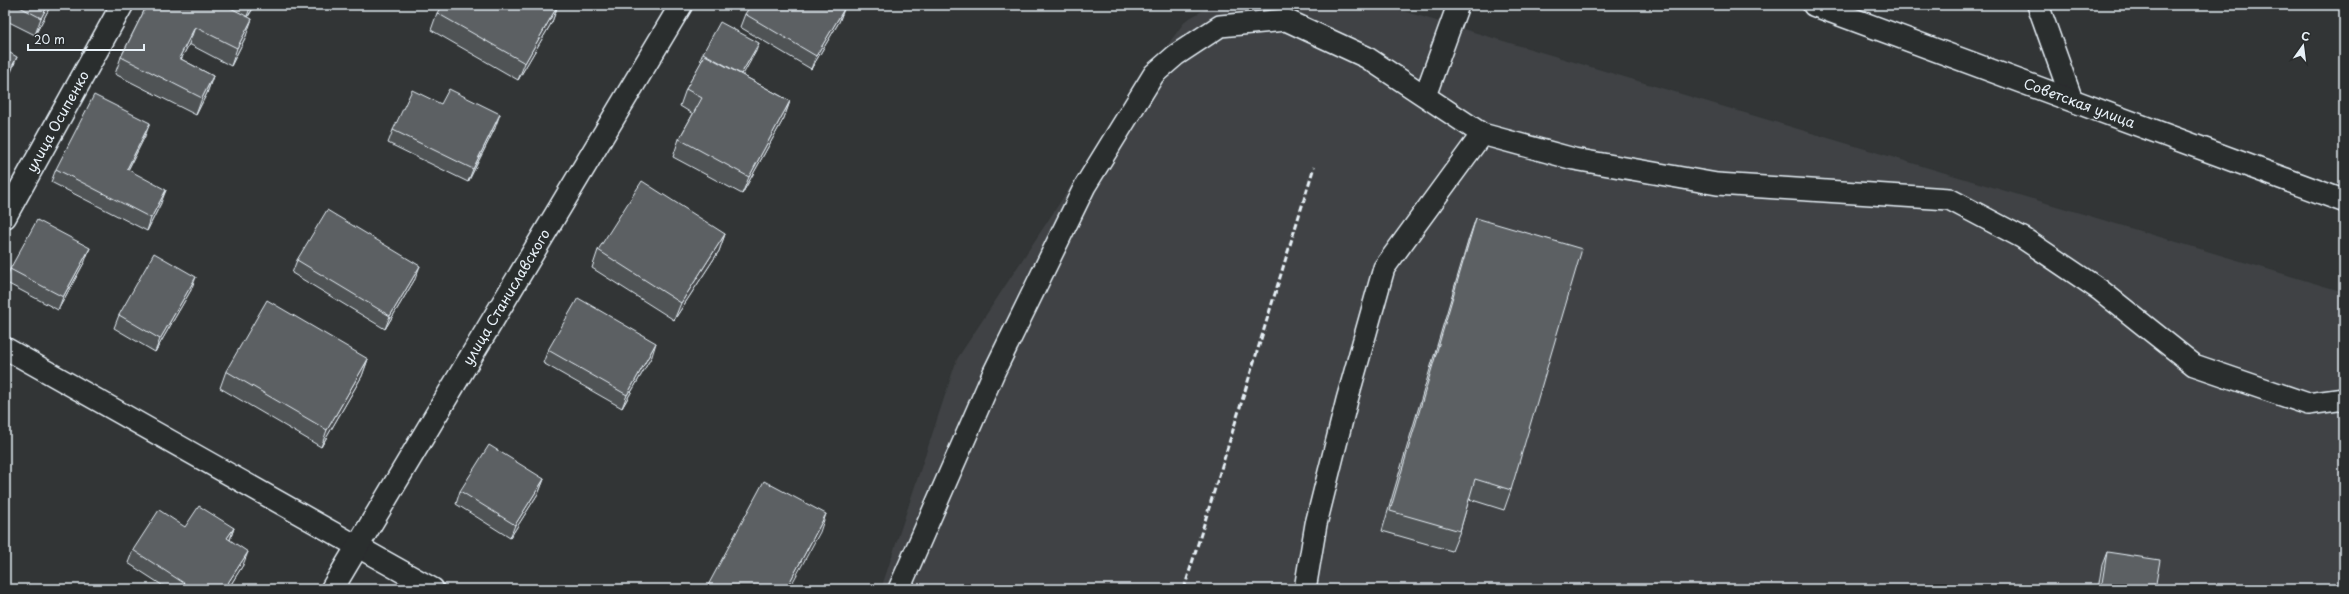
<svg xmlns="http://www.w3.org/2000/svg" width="2349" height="594" viewBox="0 0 2349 594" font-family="'Playpen Sans',sans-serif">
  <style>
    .built { fill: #3f4244 }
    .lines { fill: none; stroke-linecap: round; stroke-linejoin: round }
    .service-casing { stroke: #e8f1f8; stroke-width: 24 }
    .minor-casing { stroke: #e8f1f8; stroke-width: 25 }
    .primary-casing { stroke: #e8f1f8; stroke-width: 25 }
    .service { stroke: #2a2d2e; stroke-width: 21 }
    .minor { stroke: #2a2d2e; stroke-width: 22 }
    .primary { stroke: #2a2d2e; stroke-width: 22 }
    .rail { stroke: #e8f1f8; stroke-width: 3; stroke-dasharray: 6 3; stroke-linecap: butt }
    .wall { fill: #4f5355; stroke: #e8f1f8 }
    .shaded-wall { fill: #404345; stroke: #e8f1f8 }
    .building { fill: #5c6063; stroke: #e8f1f8 }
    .labels { text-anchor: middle; stroke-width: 3; stroke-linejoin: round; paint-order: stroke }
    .street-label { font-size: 14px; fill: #e8f1f8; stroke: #2a2d2e }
  </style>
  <rect width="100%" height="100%" fill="#323536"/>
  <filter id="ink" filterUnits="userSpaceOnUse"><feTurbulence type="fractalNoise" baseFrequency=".025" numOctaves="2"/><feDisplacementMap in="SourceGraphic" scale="8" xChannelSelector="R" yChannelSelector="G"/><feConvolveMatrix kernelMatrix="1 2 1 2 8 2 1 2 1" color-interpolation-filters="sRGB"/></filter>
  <g filter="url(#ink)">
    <!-- built -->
    <path class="built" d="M1213,5H1383L2344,292V589H881L957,359L1132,93L1186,20Z"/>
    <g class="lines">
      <!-- service casing -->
      <g class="service-casing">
        <path id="service" d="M2038,5L2072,100
          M1425,96L1458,5
          M5,348L433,589
          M899,589L994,372L1085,186L1154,74L1176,55L1220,26L1286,20L1366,57L1482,134L1574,159L1717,184L1949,199L2023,238L2100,290L2194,365L2308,404L2344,399
          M1305,589L1316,524L1347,400L1384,268L1482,134"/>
      </g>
      <!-- minor casing -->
      <g class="minor-casing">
        <g id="minor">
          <path id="s1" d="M5,217L122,5"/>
          <path id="s2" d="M332,589L681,5"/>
        </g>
      </g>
      <!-- primary casing -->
      <g class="primary-casing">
        <g id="primary">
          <path id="s3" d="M1814,5L2344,201"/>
        </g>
      </g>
      <!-- service -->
      <use href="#service" class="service"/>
      <!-- minor -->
      <use href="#minor" class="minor"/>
      <!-- primary -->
      <use href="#primary" class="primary"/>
      <!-- rail -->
      <path class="rail" d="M1184,589L1314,167"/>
    </g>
    <!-- wall -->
    <path class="wall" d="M5,5H51L35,35L5,20Z
      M147,5H255L248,17L246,36L231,66L189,44L181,59L213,76L207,93L196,115L115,74L121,57Z
      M558,5L552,22L518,80L431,30L437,13Z
      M844,9L839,22L811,69L740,27L745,14Z
      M756,51L742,75L790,101L784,118L742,194L673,157L679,139L693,114L680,106L686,89L702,61L700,60L703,53Z
      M441,104L495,128L468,182L388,143L393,130Z
      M145,136L128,170L161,203L147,231L51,182L56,169Z
      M1476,218L1511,490L1504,510L1469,499L1460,531L1452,551L1382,531L1469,238Z
      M725,234L719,251L674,320L592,268L598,250Z
      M297,260L415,279L385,329L292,273Z
      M85,261L58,310L5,282L10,269Z
      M191,290L155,352L114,328L119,315Z
      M548,350L652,356L622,408L543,363Z
      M368,359L362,376L321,447L220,388L226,371Z
      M544,479L539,492L510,538L456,504L460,491Z
      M185,527L234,528L230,540L243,565L228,589H168L128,563L133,550Z
      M2107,552L2155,589H2098L2102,565Z"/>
    <!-- shaded-wall -->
    <path class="shaded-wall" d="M48,5H51L35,35L41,18Z
      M251,5H255L246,19Z
      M558,5L552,22L518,80L525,63Z
      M844,9L839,22L811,69L816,56Z
      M252,19L246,36L231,66L237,48Z
      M195,27L189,44L173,75L179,58Z
      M759,43L756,51L739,82L741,74Z
      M17,57L12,70L5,83V79Z
      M213,76L207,93L196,115L202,98Z
      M790,101L784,118L742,194L749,177Z
      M500,114L495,128L468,182L473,169Z
      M150,123L145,136L122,182L127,169Z
      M166,190L161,203L147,231L151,218Z
      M725,234L719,251L674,320L681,303Z
      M90,248L85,261L58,310L63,297Z
      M420,266L415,279L385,329L390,316Z
      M196,277L191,290L155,352L160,339Z
      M656,343L652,356L622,408L627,395Z
      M368,359L362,376L321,447L327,430Z
      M544,479L539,492L510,538L515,525Z
      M826,514L820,532L789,589H786Z
      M234,528L229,542L227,538Z
      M248,552L243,565L228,589H224Z"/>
    <!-- building -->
    <path class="building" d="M16,5H48L41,18Z
      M147,5H225L252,19L237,48L195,27L179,58L213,76L202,98L121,57Z
      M442,5H558L525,63L437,13Z
      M751,5H837L844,9L816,56L745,14Z
      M720,22L759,43L741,74L703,53Z
      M5,50L17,57L5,79Z
      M705,55L790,101L749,177L679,139L702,98L686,89Z
      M449,89L500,114L473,169L393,130L412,90L441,104Z
      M94,95L150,123L127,169L166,190L151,218L56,169Z
      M642,181L725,234L681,303L598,250Z
      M327,210L420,266L390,316L297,260Z
      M1476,218L1582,249L1511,490L1475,479L1460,531L1390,511Z
      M37,220L90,248L63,297L10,269Z
      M154,253L196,277L160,339L119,315Z
      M578,298L656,343L627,395L548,350Z
      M267,300L368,359L327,430L226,371Z
      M489,445L544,479L515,525L460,491Z
      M764,481L826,514L786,589H706Z
      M5,488L8,489L5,495Z
      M199,506L234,528L227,538L248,552L224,589H193L133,550L159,510L185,527Z
      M2107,552L2160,560L2155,589H2101Z"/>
  </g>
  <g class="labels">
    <!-- street labels -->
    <g class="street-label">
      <text dy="5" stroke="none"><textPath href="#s3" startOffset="283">Советская улица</textPath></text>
      <text dy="5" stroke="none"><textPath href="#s1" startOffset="109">улица Осипенко</textPath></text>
      <text dy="5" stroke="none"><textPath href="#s2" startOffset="340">улица Станиславского</textPath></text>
    </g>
  </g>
  <!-- margin -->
  <rect width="2349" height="594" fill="none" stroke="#2a2d2e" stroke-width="20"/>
  <rect x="10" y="10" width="2329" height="574" fill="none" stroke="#e8f1f8" stroke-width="1.5" filter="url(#ink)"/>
  <!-- north arrow -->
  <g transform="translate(2303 46) rotate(14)" stroke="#2a2d2e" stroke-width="3" paint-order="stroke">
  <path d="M0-3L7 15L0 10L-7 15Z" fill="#e8f1f8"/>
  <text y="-6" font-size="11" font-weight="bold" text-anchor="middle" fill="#e8f1f8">С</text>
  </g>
  <!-- scale -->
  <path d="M28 44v6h116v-6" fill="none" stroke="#e8f1f8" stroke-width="2"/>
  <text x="34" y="44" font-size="12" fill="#e8f1f8" stroke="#2a2d2e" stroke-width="3" paint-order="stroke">20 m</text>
</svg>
